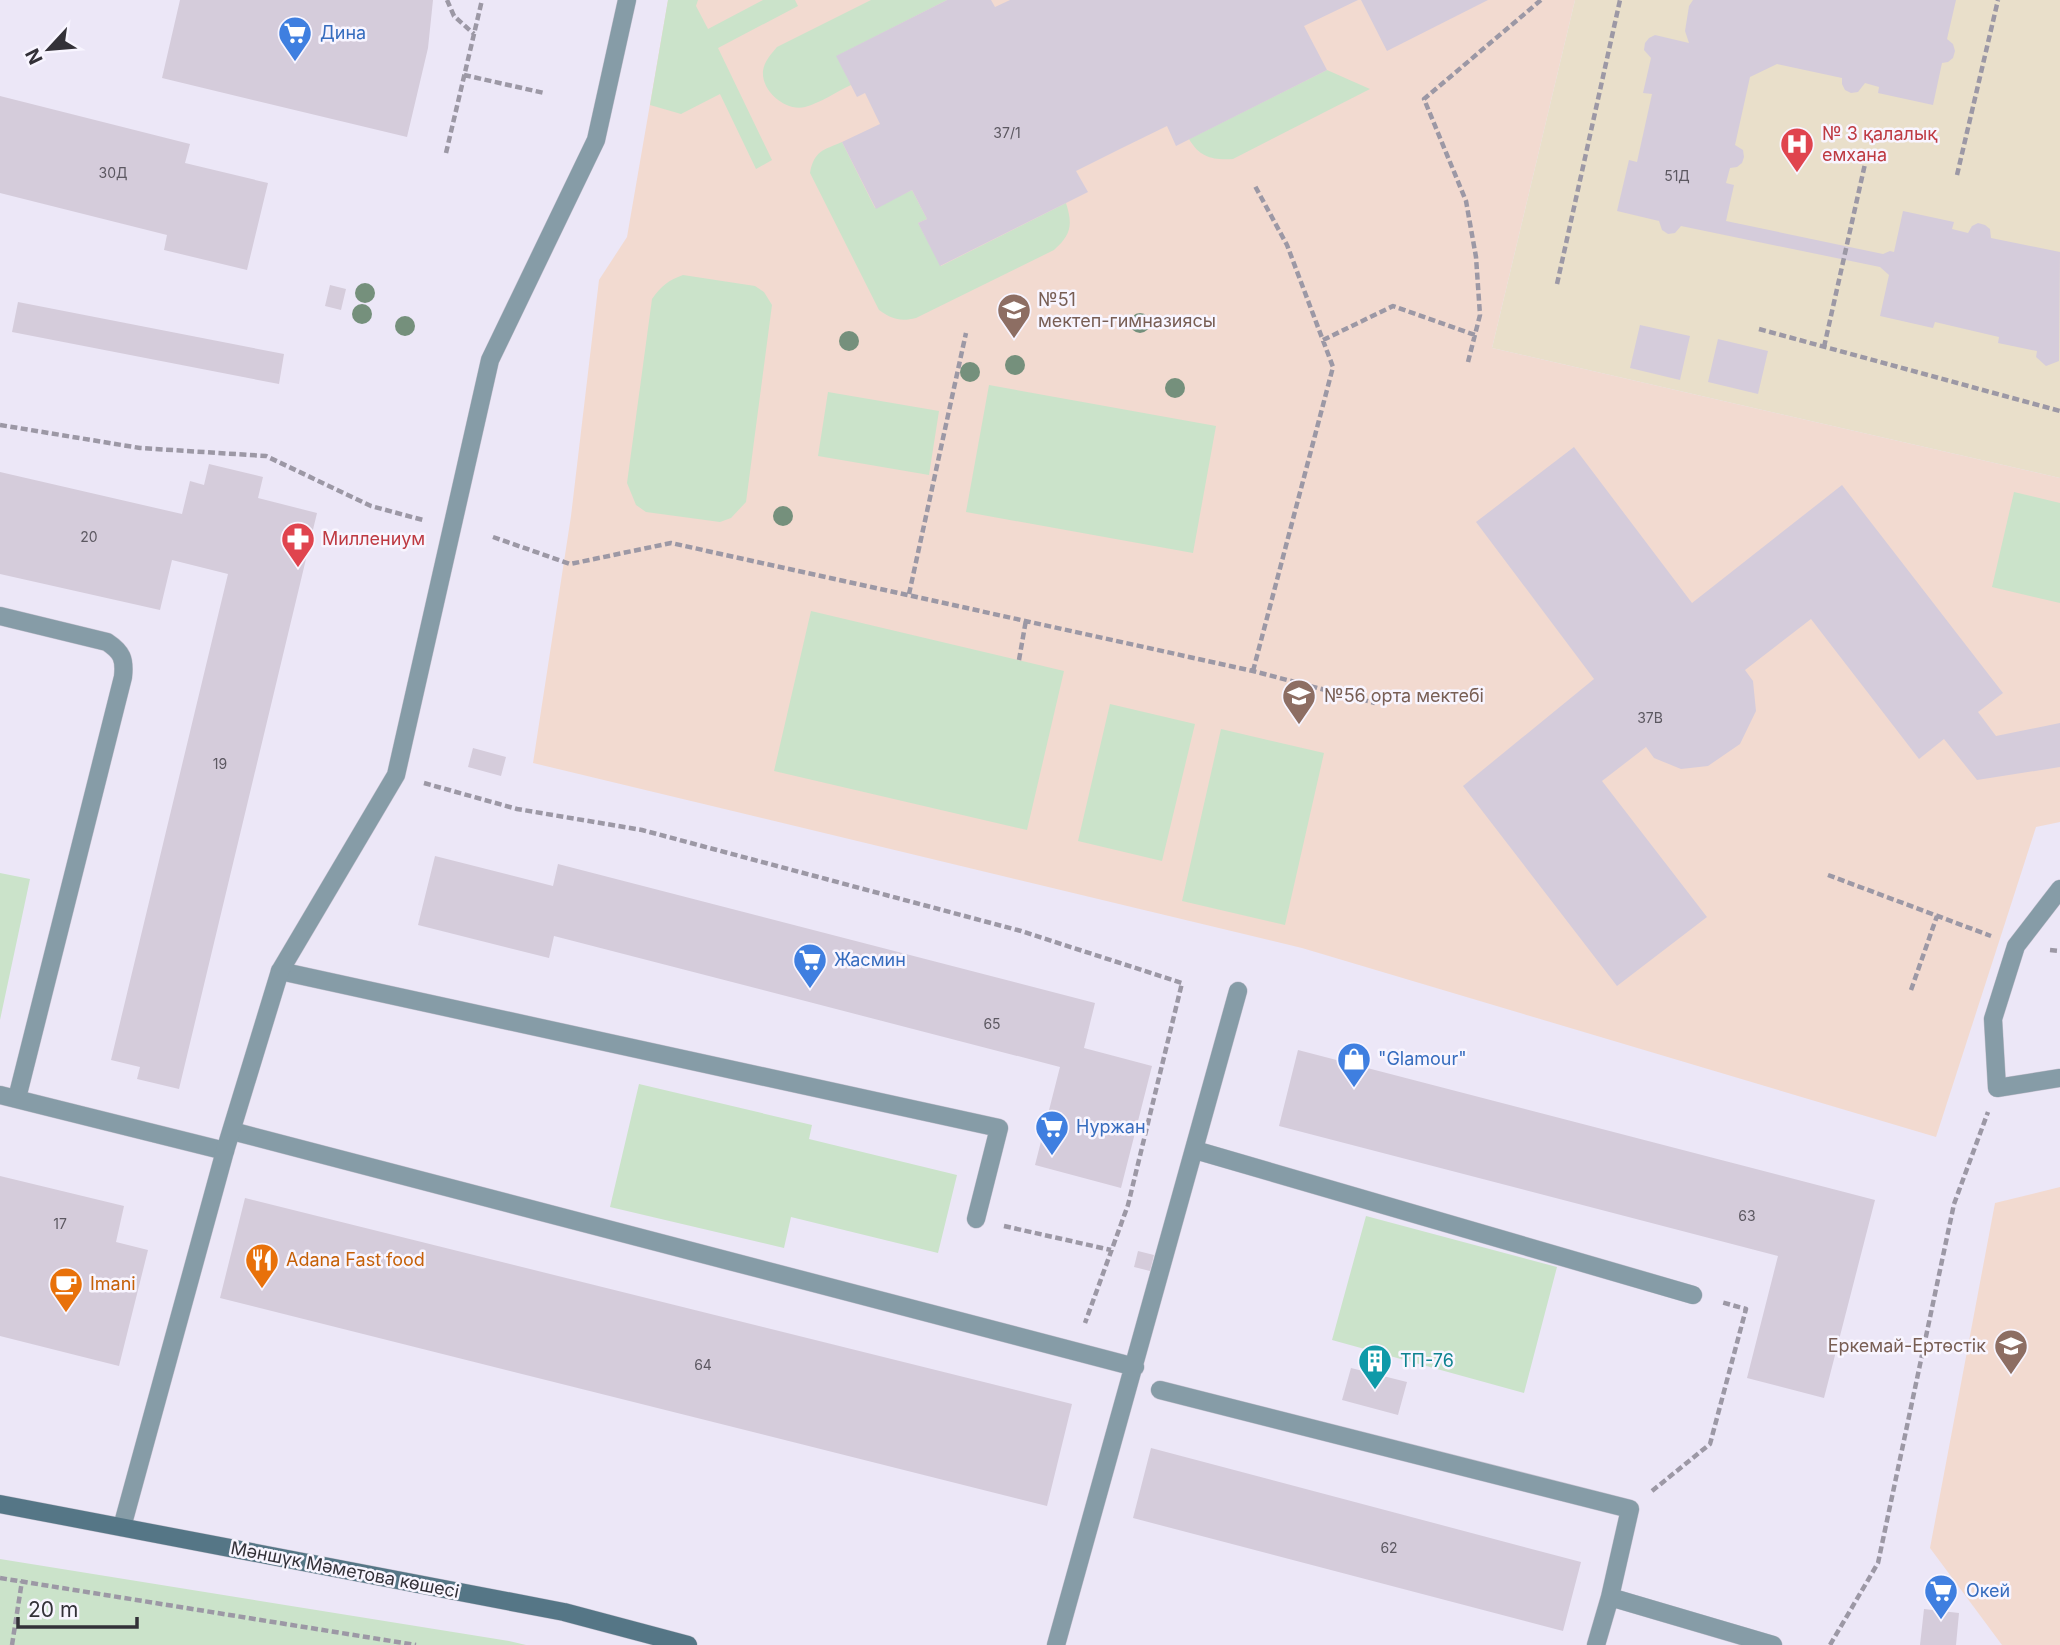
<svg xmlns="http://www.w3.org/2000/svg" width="2060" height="1645" viewBox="0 0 2060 1645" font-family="Inter,sans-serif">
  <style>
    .education { fill: #f2dad0 }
    .medical { fill: #e9dfca }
    .green { fill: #cbe3ca }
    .building { fill: #d5ccdb }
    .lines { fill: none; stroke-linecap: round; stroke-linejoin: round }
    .lane-casing { stroke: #c7c3d1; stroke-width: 19 }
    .street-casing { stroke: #c7c3d1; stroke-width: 19 }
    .secondary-casing { stroke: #c7c3d1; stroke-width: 19 }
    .path { stroke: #9c98a5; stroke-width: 4.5; stroke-dasharray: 7 3.5; stroke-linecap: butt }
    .lane { stroke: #869ca7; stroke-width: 18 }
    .street { stroke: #869ca7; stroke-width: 18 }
    .secondary { stroke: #557686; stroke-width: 18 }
    .tree { fill: #75907c }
    .labels { text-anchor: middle; stroke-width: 5; stroke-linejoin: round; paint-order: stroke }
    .number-label { font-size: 14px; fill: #5c5861 }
    .shop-label { font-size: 18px; fill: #366cbe; stroke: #f8f5ff; text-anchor: start }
    .health-label { font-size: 18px; fill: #be3a42; stroke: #f8f5ff; text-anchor: start }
    .education-label { font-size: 18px; fill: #785e54; stroke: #f8f5ff; text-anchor: start }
    .food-label { font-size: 18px; fill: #c56008; stroke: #f8f5ff; text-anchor: start }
    .culture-label { font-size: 18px; fill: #0d838f; stroke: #f8f5ff; text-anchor: start }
    .street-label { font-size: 18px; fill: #333138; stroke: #f8f5ff }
  </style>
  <rect width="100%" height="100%" fill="#ece7f7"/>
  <!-- education -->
  <path class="education" d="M668,0H1575L1492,348L2060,478V822L2036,827L1936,1137L1302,948L533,763L571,516L599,280L627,237Z
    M2060,1187V1645H2002L1930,1548L1995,1203Z"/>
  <!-- medical -->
  <path class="medical" d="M1575,0H2060V478L1492,348Z"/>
  <!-- green -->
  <path class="green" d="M668,0H698L696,6L708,29L763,0H795L798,6L718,48L772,160L756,169L720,94L681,114L650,105Z
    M871,0H947L837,56L851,85C836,92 820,103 805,107C786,112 761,91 763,71C764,62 771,54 777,47Z
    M1327,70L1370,89L1233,159C1213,160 1200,158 1189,139Z
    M842,142L875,208L912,190L927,219L918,223L941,266L1066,203C1073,225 1071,235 1054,250L916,318C900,322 892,319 879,310L810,173C814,151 823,150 842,142Z
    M683,275L755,286L764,292L772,305L746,502L731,518L720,522L646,512L636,505L627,483L652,299C661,286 669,280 683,275Z
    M989,385L1216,426L1193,553L966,512Z
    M828,392L939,411L929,475L818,456Z
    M2014,492L2060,503V603L1992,587Z
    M811,611L1064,671L1027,830L774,771Z
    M1110,704L1195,724L1162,861L1078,841Z
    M1221,729L1324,753L1285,925L1182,901Z
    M0,873L30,879L0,1020Z
    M639,1084L812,1125L809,1139L957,1175L938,1253L791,1217L784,1248L610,1207Z
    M1366,1216L1557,1267L1524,1393L1332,1340Z
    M0,1559L509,1641L526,1645H0Z"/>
  <!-- building -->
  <path class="building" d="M180,0H433L428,48L407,137L162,78Z
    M947,0H991L995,7L1010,0H1358L1304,26L1327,70L1176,146L1167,126L1122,148L1076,171L1088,192L940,266L918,223L927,219L912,190L876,209L842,142L880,124L865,93L857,97L836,56Z
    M1361,0H1488L1387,51Z
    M1693,0H1956L1947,39L1953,44L1955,51L1953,58L1948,62L1942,63L1933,105L1878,93L1879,87L1865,83L1858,92L1851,93L1845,90L1842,84V78L1777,64L1750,77L1735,145L1743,150L1744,157L1742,163L1737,167L1730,168L1726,183L1734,185L1726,221L1883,254L1890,251L1894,252L1903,211L1954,222L1952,229L1968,233L1972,226L1978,223L1985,225L1990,229L1991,238L2060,252L2059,361L2046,366L2036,357L2037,351L1998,343L1999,337L1935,322L1933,328L1880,316L1889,275L1880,267L1681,226L1675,233L1668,234L1662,230L1659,221L1617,211L1629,160L1637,162L1652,94L1643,93L1651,58L1644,50L1645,43L1649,38L1655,35L1689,43L1685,31L1689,6Z
    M0,96L190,144L185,163L268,183L247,270L164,250L167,235L0,193Z
    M330,285L346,289L341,310L325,306Z
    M18,302L284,354L279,384L12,332Z
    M1640,325L1690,336L1680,380L1630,368Z
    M1718,339L1768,351L1758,394L1708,382Z
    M1574,447L1692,603L1842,485L2003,693L1978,712L1996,736L2060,723V767L1977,780L1944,739L1919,759L1811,619L1745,670L1753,681L1756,711L1740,744L1708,766L1681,769L1654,758L1646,747L1602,781L1707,917L1617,986L1463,786L1594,679L1476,522Z
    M209,464L263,477L258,498L317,513L179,1089L137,1079L140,1067L111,1060L228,574L172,560L160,610L0,574V472L182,514L190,481L204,485Z
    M473,748L506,757L501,776L468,767Z
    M435,856L553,886L558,864L1095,1003L1084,1048L1152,1066L1121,1188L1035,1165L1060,1067L554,936L549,958L418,925Z
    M1298,1050L1875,1200L1824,1398L1747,1378L1778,1256L1279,1126Z
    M0,1176L124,1206L116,1242L148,1250L119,1366L0,1336Z
    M245,1198L1072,1404L1047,1506L220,1298Z
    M1138,1251L1154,1255L1150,1271L1134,1267Z
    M1351,1368L1407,1382L1398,1415L1342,1400Z
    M1151,1448L1581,1562L1563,1631L1133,1518Z
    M1924,1609L1959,1613L1956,1645H1920Z"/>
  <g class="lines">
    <!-- lane casing -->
    <g class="lane-casing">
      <path id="lane" d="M0,616L107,642C122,652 125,659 123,677L17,1098
        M2060,889L2016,946L1993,1019L1997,1088L2060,1078
        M280,971L999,1128L976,1219
        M0,1095L225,1151
        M232,1131L1135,1367
        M1195,1150L1693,1295
        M1160,1390L1630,1509L1610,1597
        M1056,1645L1238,991
        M1596,1645L1610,1597L1773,1645"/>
    </g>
    <!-- street casing -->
    <g class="street-casing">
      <path id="street" d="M122,1527L225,1151L280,971L396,775L490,360L596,140L627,0"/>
    </g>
    <!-- secondary casing -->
    <g class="secondary-casing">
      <path id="secondary" d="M0,1504L564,1612L688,1645"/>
    </g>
    <!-- path -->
    <path class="path" d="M447,0L454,16L474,34
      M464,75L544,93
      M446,153L482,0
      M1957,175L1998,0
      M1557,284L1620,0
      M1759,329L2060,411
      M1323,340L1393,306L1475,335
      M1824,347L1867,155
      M1468,362L1480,315L1476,257L1466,201L1424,99L1541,0
      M0,425L140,448L266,456L371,506L423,520
      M493,537L570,564L671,543L1253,671L1375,703
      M909,594L966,333
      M1019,660L1026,620
      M1253,671L1333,367L1287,245L1255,186
      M424,783L517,809L642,830L1021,931L1182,983L1128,1205L1085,1323
      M1828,875L1991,936
      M2050,950L2060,951
      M1911,990L1937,916
      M1004,1226L1111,1250
      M1652,1491L1710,1444L1746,1309L1721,1302
      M0,1578L416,1645
      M12,1645L22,1581
      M1830,1645L1878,1563L1954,1204L1988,1112"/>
    <!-- lane -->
    <use href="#lane" class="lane"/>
    <!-- street -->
    <use href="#street" class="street"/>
    <!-- secondary -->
    <use href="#secondary" class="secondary"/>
  </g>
  <!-- trees -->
  <g class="tree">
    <circle cx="365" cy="293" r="10"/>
    <circle cx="362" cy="314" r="10"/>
    <circle cx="1140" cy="323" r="10"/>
    <circle cx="405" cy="326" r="10"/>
    <circle cx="849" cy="341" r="10"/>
    <circle cx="1015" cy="365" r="10"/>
    <circle cx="970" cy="372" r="10"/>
    <circle cx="1175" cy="388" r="10"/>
    <circle cx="783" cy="516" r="10"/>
  </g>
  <!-- icons -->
  <defs>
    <g id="supermarket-pin" transform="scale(1.75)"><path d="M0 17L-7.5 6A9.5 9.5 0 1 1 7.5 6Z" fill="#3f7fe0" stroke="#f8f5ff"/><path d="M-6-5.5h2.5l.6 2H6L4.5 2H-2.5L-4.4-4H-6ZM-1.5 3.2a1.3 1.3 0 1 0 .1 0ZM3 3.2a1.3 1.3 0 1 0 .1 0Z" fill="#fff"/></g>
    <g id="hospital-pin" transform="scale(1.75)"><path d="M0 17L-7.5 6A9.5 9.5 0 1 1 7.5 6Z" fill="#e0444e" stroke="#f8f5ff"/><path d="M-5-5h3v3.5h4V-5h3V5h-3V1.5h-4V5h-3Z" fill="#fff"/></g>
    <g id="school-pin" transform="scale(1.75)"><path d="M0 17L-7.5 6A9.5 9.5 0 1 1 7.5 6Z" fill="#8d6e63" stroke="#f8f5ff"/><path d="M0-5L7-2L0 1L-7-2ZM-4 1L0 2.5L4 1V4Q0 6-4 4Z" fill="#fff"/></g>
    <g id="pharmacy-pin" transform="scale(1.75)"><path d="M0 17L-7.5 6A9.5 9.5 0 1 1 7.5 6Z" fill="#e0444e" stroke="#f8f5ff"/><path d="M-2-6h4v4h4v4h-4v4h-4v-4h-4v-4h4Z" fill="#fff"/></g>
    <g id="shop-pin" transform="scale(1.75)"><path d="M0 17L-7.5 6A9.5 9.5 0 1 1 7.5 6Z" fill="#3f7fe0" stroke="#f8f5ff"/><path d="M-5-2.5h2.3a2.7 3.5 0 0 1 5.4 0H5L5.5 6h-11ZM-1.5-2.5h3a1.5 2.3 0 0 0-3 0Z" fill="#fff"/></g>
    <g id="restaurant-pin" transform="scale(1.75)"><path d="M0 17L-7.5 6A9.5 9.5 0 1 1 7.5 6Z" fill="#e8710a" stroke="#f8f5ff"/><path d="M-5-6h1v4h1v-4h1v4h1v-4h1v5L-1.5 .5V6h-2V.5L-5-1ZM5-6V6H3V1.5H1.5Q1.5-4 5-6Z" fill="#fff"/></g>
    <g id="cafe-pin" transform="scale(1.75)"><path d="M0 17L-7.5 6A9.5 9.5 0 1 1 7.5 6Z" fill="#e8710a" stroke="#f8f5ff"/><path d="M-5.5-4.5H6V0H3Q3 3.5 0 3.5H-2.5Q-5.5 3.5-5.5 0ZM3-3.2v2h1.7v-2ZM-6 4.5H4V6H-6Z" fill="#fff"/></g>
    <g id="building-pin" transform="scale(1.75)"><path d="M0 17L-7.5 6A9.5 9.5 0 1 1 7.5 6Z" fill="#0f9aa8" stroke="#f8f5ff"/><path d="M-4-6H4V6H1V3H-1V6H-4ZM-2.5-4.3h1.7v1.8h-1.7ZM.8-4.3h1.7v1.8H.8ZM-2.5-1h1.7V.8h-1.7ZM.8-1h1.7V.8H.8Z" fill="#fff"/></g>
  </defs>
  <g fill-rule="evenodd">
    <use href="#supermarket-pin" x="295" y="33"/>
    <use href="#hospital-pin" x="1797" y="144"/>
    <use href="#school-pin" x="1014" y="310"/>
    <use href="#pharmacy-pin" x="298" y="539"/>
    <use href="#school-pin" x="1299" y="696"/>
    <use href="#supermarket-pin" x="810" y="960"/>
    <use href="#shop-pin" x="1354" y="1059"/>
    <use href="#supermarket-pin" x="1052" y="1127"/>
    <use href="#restaurant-pin" x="262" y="1260"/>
    <use href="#cafe-pin" x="66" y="1284"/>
    <use href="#school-pin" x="2011" y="1346"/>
    <use href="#building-pin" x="1375" y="1361"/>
    <use href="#supermarket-pin" x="1941" y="1591"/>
  </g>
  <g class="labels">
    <!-- number labels -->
    <g class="number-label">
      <text x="1007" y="138">37/1</text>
      <text x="113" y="178">30Д</text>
      <text x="1677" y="181">51Д</text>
      <text x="89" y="542">20</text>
      <text x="1650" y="723">37В</text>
      <text x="220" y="769">19</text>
      <text x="992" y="1029">65</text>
      <text x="1747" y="1221">63</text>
      <text x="60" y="1229">17</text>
      <text x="703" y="1370">64</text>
      <text x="1389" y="1553">62</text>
    </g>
    <!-- shop labels -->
    <g class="shop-label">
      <text x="320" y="39">Дина</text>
      <text x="834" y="966">Жасмин</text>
      <text x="1378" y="1065">"Glamour"</text>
      <text x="1076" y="1133">Нуржан</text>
      <text x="1966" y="1597">Окей</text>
    </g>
    <!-- health labels -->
    <g class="health-label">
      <text x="1822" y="140">№ 3 қалалық<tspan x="1822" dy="21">емхана</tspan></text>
      <text x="322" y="545">Миллениум</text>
    </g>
    <!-- education labels -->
    <g class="education-label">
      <text x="1038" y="306">№51<tspan x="1038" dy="21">мектеп-гимназиясы</tspan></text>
      <text x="1324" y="702">№56 орта мектебі</text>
      <text x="1986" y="1352" text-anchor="end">Еркемай-Ертөстік</text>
    </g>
    <!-- food labels -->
    <g class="food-label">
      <text x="286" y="1266">Adana Fast food</text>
      <text x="90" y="1290">Imani</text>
    </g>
    <!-- culture labels -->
    <g class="culture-label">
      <text x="1400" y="1367">ТП-76</text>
    </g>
    <!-- street labels -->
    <g class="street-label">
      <text transform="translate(345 1570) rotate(11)" y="6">Мәншүк Мәметова көшесі</text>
    </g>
  </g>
  <!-- north arrow -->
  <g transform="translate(49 49) rotate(244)" stroke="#f8f5ff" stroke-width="5" paint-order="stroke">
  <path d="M0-5L12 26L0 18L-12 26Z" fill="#333138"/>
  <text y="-10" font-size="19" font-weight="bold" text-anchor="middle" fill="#333138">N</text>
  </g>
  <!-- scale -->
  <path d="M18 1617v10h119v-10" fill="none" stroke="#333138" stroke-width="3.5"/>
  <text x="28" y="1617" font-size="21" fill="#333138" stroke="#f8f5ff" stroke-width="5" paint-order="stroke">20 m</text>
</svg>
